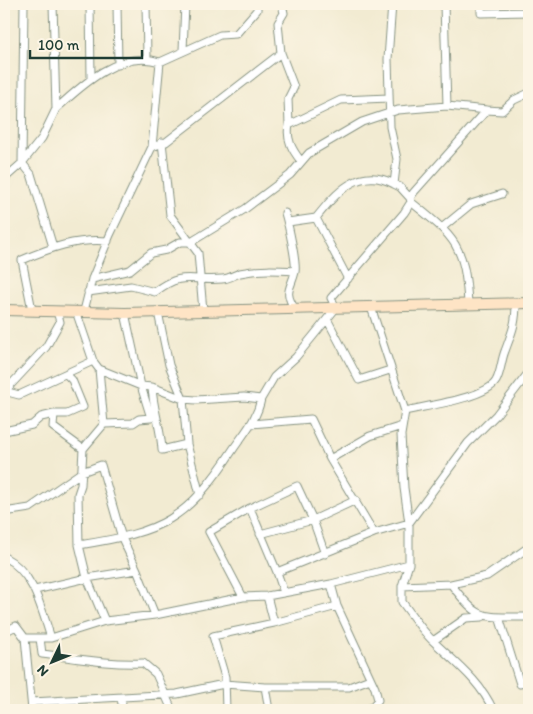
<svg xmlns="http://www.w3.org/2000/svg" width="533" height="714" viewBox="0 0 533 714" font-family="Itim,sans-serif">
  <style>
    .lines { fill: none; stroke-linecap: round; stroke-linejoin: round }
    .street-casing { stroke: #889483; stroke-width: 9 }
    .secondary-casing { stroke: #889483; stroke-width: 12 }
    .street { stroke: #fff; stroke-width: 7 }
    .secondary { stroke: #fee4c5; stroke-width: 10 }
  </style>
  <rect width="100%" height="100%" fill="#fcf5e5"/>
  <filter id="ink" filterUnits="userSpaceOnUse"><feTurbulence type="fractalNoise" baseFrequency=".02" numOctaves="2"/><feDisplacementMap in="SourceGraphic" scale="10" xChannelSelector="R" yChannelSelector="G"/><feConvolveMatrix kernelMatrix="1 2 1 2 8 2 1 2 1" color-interpolation-filters="sRGB"/></filter>
  <filter id="wash" filterUnits="userSpaceOnUse"><feTurbulence type="fractalNoise" baseFrequency=".0096" numOctaves="4" result="noise"/><feDisplacementMap in="SourceGraphic" scale="20" xChannelSelector="R" yChannelSelector="G"/><feGaussianBlur stdDeviation="1.12" result="paint"/><feColorMatrix in="noise" values="0 0 0 0 0 0 0 0 0 0 0 0 0 0 0 0 0 1.4 0 .05"/><feComposite in="paint" operator="in"/></filter>
  <g filter="url(#wash)">
    <rect width="100%" height="100%" fill="#f2ebd2"/>
  </g>
  <g filter="url(#ink)">
    <g class="lines">
      <!-- street casing -->
      <g class="street-casing">
        <path id="street" d="M90,4L91,78
          M117,4L118,65
          M146,4L147,57
          M392,4L388,59L390,127L397,159L394,184L400,187L410,198
          M444,4L447,106
          M481,4V13L529,12
          M183,50L185,4
          M281,53L294,87L288,99L289,125L341,100L389,98
          M56,109C83,84 121,49 160,62L220,35L236,34L257,10V4
          M289,125C286,139 292,150 301,161
          M162,142L170,215L198,253L203,311
          M152,147L166,142L281,53L278,23L284,13L282,4
          M22,163L42,138L56,109L53,4
          M22,163L24,4
          M4,179L22,163L31,174L53,247
          M411,202C456,238 465,246 468,304
          M285,213C288,223 297,263 295,272C291,289 283,291 295,309
          M316,218L348,279
          M288,222L316,218C336,193 359,165 394,184
          M443,227L471,204L502,194
          M92,279L130,270L151,253L166,250L180,242H191L245,209L290,175L309,153L362,122L398,110L447,106L487,110
          M88,292L131,286L155,292C184,270 190,282 222,279C228,279 234,275 240,273C259,269 277,270 295,271
          M371,307L405,411L401,435L404,488L409,523L374,533L330,459L370,436L402,426
          M32,310L22,260C50,248 77,238 108,241
          M76,311L93,361
          M84,311L92,279L110,235L152,147L160,62
          M158,312L169,365L183,399L187,444L200,495
          M327,319L359,380L390,370
          M99,369L104,424L133,423L139,419L151,418L141,386L125,313
          M152,387C153,409 161,428 162,450L187,444
          M4,391L19,395L93,361L99,369L141,386L152,387L183,399L196,400L244,397L261,399C257,419 245,432 234,448C187,520 163,532 79,545
          M4,392L46,347L60,322L57,311
          M261,399L274,377L296,357L336,308L331,298L404,213L411,202L410,198L414,192L487,110L502,111L514,100L529,93
          M405,411C425,406 486,398 496,381C501,372 501,361 505,351C512,332 516,324 516,303
          M54,414L53,427L83,449L81,485L78,494L79,545L87,578L105,621
          M251,424L311,419L330,459
          M4,431L32,425L41,417L54,414H67L83,407L72,380L67,375
          M83,449L104,424
          M250,508L277,572
          M4,512L30,508L82,472L101,465L122,538L137,570
          M260,534L313,520L356,500
          M4,557C34,572 41,608 51,638
          M409,564L402,586V602C412,615 422,631 434,642C456,663 481,682 493,710
          M331,584L337,606L375,688L378,700L369,710
          M451,584L487,576L529,547
          M402,586L451,584C480,623 483,616 529,617
          M35,590L87,578L137,570L155,615
          M284,593L277,572L374,533
          M267,596L274,623
          M243,597L209,532L250,508L297,486L313,520L325,554
          M499,617L520,684
          M4,632L16,626L25,638
          M40,638L42,654C75,658 111,665 143,663L156,674L172,710
          M433,641L466,618L482,617
          M265,687H349L370,679
          M121,698L123,710
          M32,702L177,694L224,684L265,687L269,710
          M32,710L25,638H51L105,621L155,615L243,597L267,596L331,584L409,564V523L468,443L496,415L529,372
          M226,710L225,677L213,636L274,623L337,606"/>
      </g>
      <!-- secondary casing -->
      <g class="secondary-casing">
        <path id="secondary" d="M4,310L125,313L529,303"/>
      </g>
      <!-- street -->
      <use href="#street" class="street"/>
      <!-- secondary -->
      <use href="#secondary" class="secondary"/>
    </g>
  </g>
  <!-- margin -->
  <rect width="533" height="714" fill="none" stroke="#fcf5e5" stroke-width="20"/>
  <!-- north arrow -->
  <g transform="translate(52 662) rotate(227)" stroke="#fcf5e5" stroke-width="4" paint-order="stroke">
  <path d="M0-4L9 19L0 12L-9 19Z" fill="#1f3d34"/>
  <text y="-8" font-size="14" font-weight="bold" text-anchor="middle" fill="#1f3d34">N</text>
  </g>
  <!-- scale -->
  <path d="M30 50v8h112v-8" fill="none" stroke="#1f3d34" stroke-width="2.5"/>
  <text x="38" y="50" font-size="15" fill="#1f3d34" stroke="#fcf5e5" stroke-width="4" paint-order="stroke">100 m</text>
</svg>
